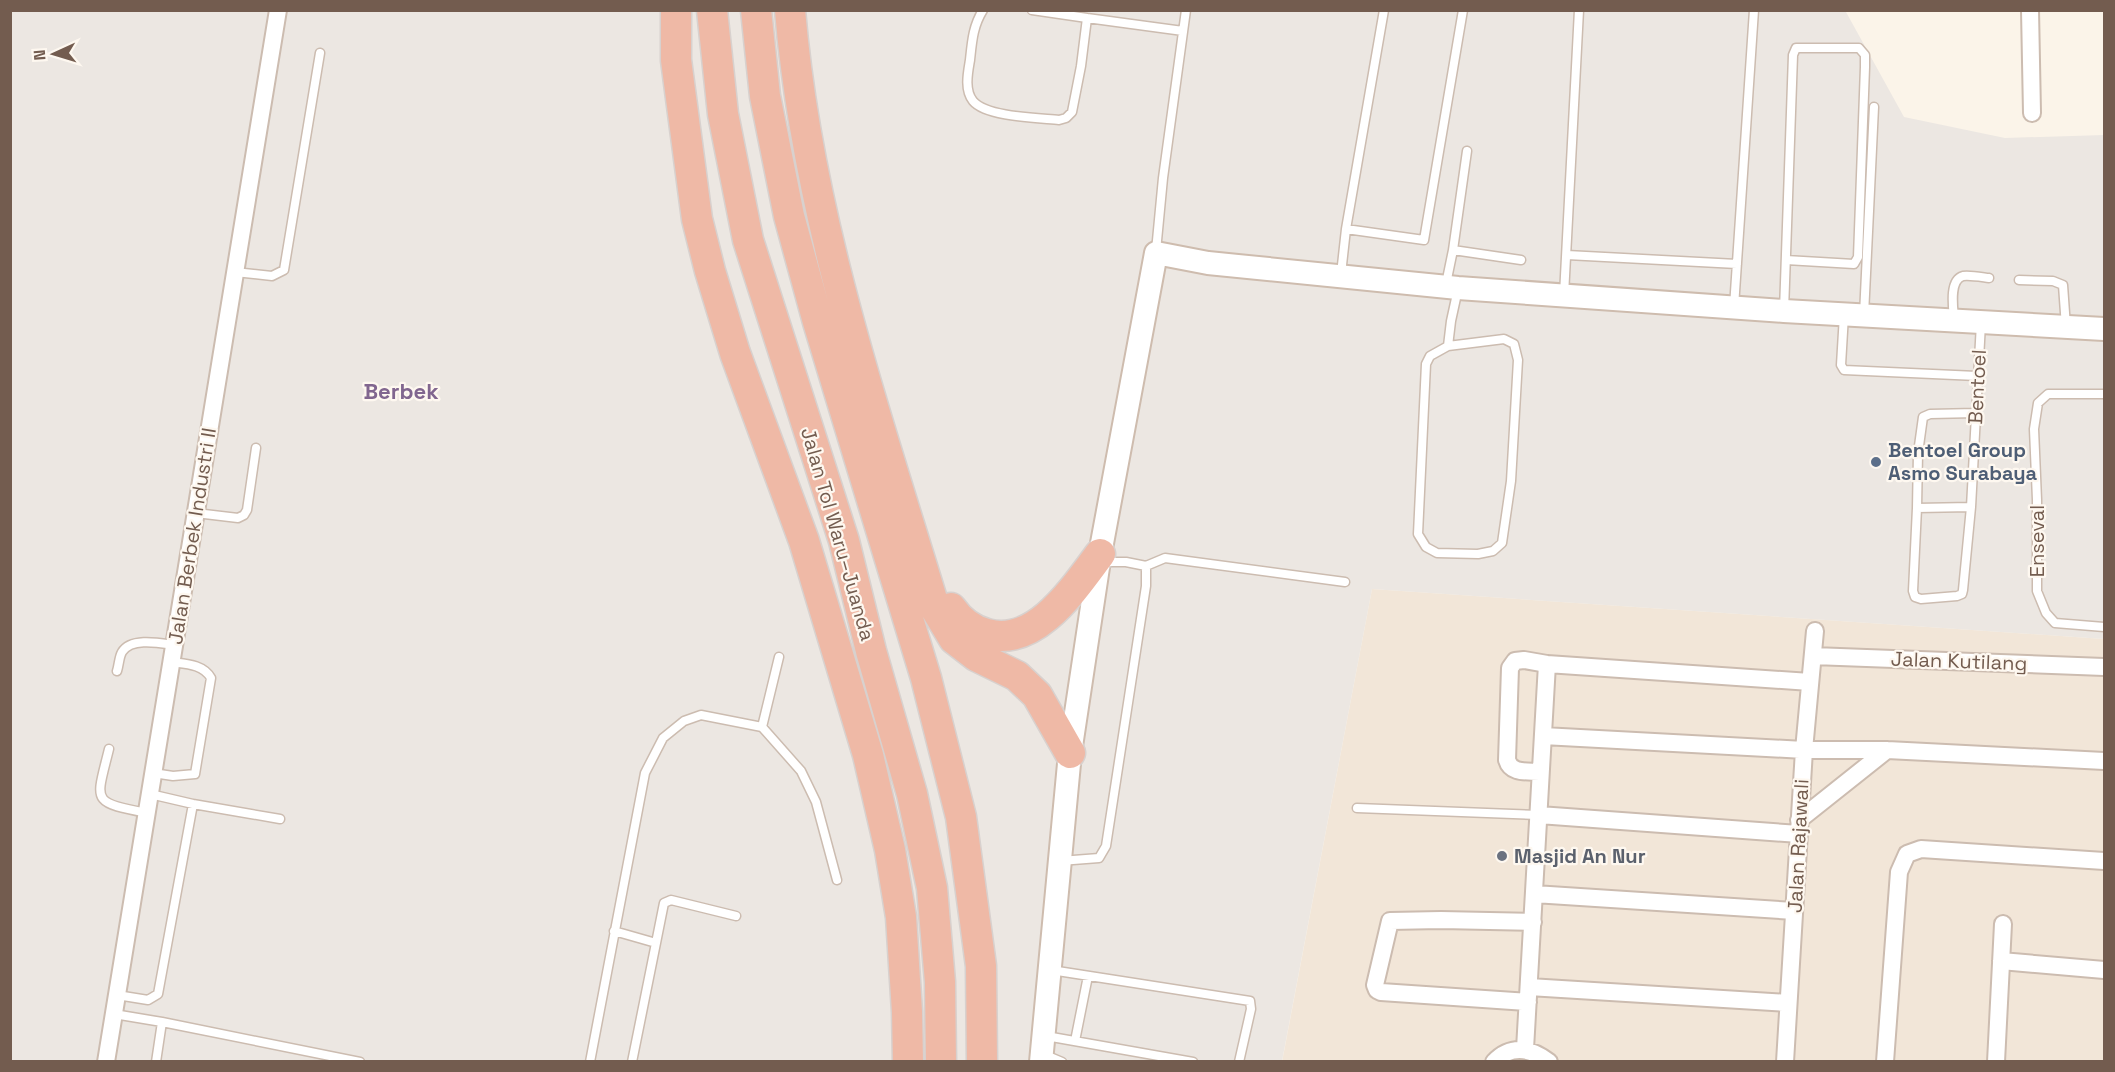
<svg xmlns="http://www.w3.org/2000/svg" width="2115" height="1072" viewBox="0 0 2115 1072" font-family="'Space Grotesk',sans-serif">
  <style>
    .residential { fill: #f2e6d8 }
    .industrial { fill: #ece7e2 }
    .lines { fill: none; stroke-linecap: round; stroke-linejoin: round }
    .lane-casing { stroke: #ccbcb0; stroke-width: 11 }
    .street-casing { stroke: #ccbcb0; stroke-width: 20 }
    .secondary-casing { stroke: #cebcae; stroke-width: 26 }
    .highway-casing { stroke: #d8d1ce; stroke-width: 33 }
    .lane { stroke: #fff; stroke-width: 8 }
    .street { stroke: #fff; stroke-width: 16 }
    .secondary { stroke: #fff; stroke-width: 22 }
    .highway { stroke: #efb9a6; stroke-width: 30 }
    .service-dot { fill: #5c6f8a; stroke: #fef8f0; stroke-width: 2 }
    .worship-dot { fill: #6b7280; stroke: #fef8f0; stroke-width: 2 }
    .labels { text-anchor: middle; stroke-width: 4.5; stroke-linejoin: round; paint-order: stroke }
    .street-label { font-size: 20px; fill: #735c4f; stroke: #fef8f0 }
    .service-label { font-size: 20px; font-weight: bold; fill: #4e5e75; stroke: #fef8f0; text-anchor: start }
    .worship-label { font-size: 20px; font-weight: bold; fill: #5b616d; stroke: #fef8f0; text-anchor: start }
    .quarter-label { font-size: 22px; font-weight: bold; fill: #81668f; stroke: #fef8f0 }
  </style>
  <rect width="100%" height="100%" fill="#fbf4e9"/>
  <!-- residential -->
  <path class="residential" d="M1372,589L2104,639V1061L1282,1062Z"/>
  <!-- industrial -->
  <path class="industrial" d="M10,11H1842L1846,12L1904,117L2005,138L2104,135V639L1372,589L1282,1061H11Z"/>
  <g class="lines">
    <!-- lane casing -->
    <g class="lane-casing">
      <path id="lane" d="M983,10C973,26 972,41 970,60C968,72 964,90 973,101C986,117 1039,118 1059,120L1066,118L1072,112L1081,66L1087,18L1032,10
        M1384,10L1346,229L1424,240L1463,10
        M1087,18L1183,31
        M1453,250L1467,151
        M1156,251L1163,178L1186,10
        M1567,255L1737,264
        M235,272L272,276L284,270L320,53
        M1341,274L1346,229
        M2019,280L2053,281L2063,285L2066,327
        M1446,284L1453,250L1521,260
        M1564,295L1579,10
        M1734,307L1754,10
        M1784,311L1793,55L1796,48H1859L1865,55V67L1858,257L1854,264L1786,260
        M1844,315L1841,365L1844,370L1977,376
        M1864,315L1874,107
        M1954,318C1953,307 1949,280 1963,276C1970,275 1981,277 1989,278
        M1448,346L1430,356L1426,364L1418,534L1426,547L1437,553L1478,554L1493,551L1502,543L1511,481L1518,360L1514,344L1504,339L1448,346L1451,321L1458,289
        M2104,394H2048L2038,403L2034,429L2037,500V591L2046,613L2055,623L2104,627
        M1971,507L1917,508L1913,591L1915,597L1921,599L1957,596L1962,594L1963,590L1971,507L1981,323
        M1917,508L1918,453L1923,417L1930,414L1976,413
        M196,513L238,518L244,515L247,510L256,448
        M1146,566L1165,558L1345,582
        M117,671C119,665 119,657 122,652C131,637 160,643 174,645
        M762,727L801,771L816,802L837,880
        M109,749C96,802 90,802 147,813
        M153,773L173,776L195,774L211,678C203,664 186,664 171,662
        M150,794L193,804L280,819
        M1357,808L1539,815
        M1060,861L1099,858L1106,846L1146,586V566L1126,562H1103
        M614,931L656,943L664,903L671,900L736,916
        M1051,970L1250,1001L1251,1009L1239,1062
        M117,995L148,1000L158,994L193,804
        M114,1014L162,1022L156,1062
        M162,1022L360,1062
        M1046,1036L1193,1062
        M1075,1041L1088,976
        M1043,1054L1062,1062
        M590,1062L645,773L663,738L684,721L701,715L762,727L779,657
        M632,1062L656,943"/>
    </g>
    <!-- street casing -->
    <g class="street-casing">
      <path id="street" d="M2030,10L2032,113
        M1813,656L2104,667
        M1543,736L1804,750H1887L2104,761
        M1540,772C1527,771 1511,774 1507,760L1510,668L1515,661L1524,660L1547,664L1810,682
        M1539,815L1799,834
        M1799,820L1887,750
        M1534,894L1794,911
        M2001,961L2104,970
        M1529,987L1788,1003
        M1528,1002L1381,992L1377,990L1375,985L1390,921L1441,920L1533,922
        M1525,1049L1547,664
        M106,1062L278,10
        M1494,1062C1511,1044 1531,1048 1549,1062
        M1785,1062L1804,750L1815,631
        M1885,1062L1899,872L1907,854L1921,849L2104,861
        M1996,1062L2003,924"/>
    </g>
    <!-- secondary casing -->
    <g class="secondary-casing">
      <path id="secondary" d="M1041,1062L1070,753L1100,554L1156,253L1208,263L1458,288L1784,311L2104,329"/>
    </g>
    <!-- highway casing -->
    <g class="highway-casing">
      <path id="highway" d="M676,10V60L697,219L710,271L735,353L804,541L868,755L890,850L901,917L907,1012L908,1062
        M712,10L723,114L748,240L844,541L871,651L912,794L932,888L940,982L941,1062
        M756,10L765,96L789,216L818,322L926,678L961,817L981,966L982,1062
        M790,10C807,216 875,411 934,606L954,639L976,656L1017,676L1037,695L1070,753
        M951,608C960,621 971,630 987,634C1036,648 1075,587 1100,554"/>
    </g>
    <!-- lane -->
    <use href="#lane" class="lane"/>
    <!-- street -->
    <use href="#street" class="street"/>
    <!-- secondary -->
    <use href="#secondary" class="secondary"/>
    <!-- highway -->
    <use href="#highway" class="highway"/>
  </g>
  <!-- markers -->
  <circle class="service-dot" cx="1876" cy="462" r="6"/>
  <circle class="worship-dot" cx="1502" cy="856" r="6"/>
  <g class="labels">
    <!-- street labels -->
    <g class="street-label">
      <text transform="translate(1977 387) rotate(-87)" y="7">Bentoel</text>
      <text transform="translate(838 534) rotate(74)" y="7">Jalan Tol Waru–Juanda</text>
      <text transform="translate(192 536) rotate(-81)" y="7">Jalan Berbek Industri II</text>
      <text transform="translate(2037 541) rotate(-90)" y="7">Enseval</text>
      <text transform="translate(1959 661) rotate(2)" y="7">Jalan Kutilang</text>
      <text transform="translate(1798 846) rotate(-87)" y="7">Jalan Rajawali</text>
    </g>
    <!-- service labels -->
    <g class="service-label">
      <text x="1888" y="457">Bentoel Group<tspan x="1888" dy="23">Asmo Surabaya</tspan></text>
    </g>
    <!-- worship labels -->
    <g class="worship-label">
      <text x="1514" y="863">Masjid An Nur</text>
    </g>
    <!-- quarter labels -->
    <g class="quarter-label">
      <text x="401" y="399">Berbek</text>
    </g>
  </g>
  <!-- border -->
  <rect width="2115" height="1072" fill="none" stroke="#735c4f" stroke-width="24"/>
  <!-- north arrow -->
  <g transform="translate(54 54) rotate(266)" stroke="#fef8f0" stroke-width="4.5" paint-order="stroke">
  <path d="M0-4.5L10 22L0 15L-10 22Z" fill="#735c4f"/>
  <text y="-9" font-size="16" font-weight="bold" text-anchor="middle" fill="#735c4f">N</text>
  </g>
</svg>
